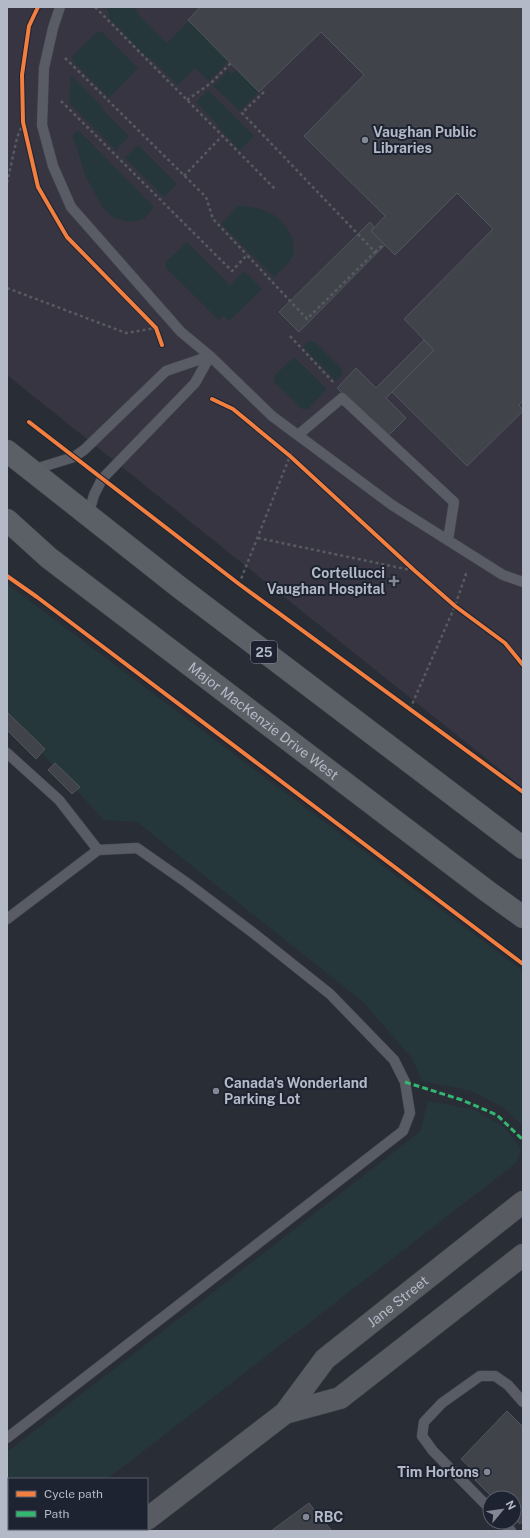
<svg xmlns="http://www.w3.org/2000/svg" width="530" height="1538" viewBox="0 0 530 1538" font-family="'Public Sans',sans-serif">
  <style>
    .medical { fill: #363541 }
    .green { fill: #26373b }
    .building { fill: #40434a; stroke: #51555d }
    .lines { fill: none; stroke-linecap: round; stroke-linejoin: round }
    .service-casing { stroke: #45484f; stroke-width: 11 }
    .secondary-casing { stroke: #45484f; stroke-width: 23 }
    .primary-casing { stroke: #474a53; stroke-width: 23 }
    .path { stroke: #575b60; stroke-width: 2.5; stroke-dasharray: 3 3; stroke-linecap: butt }
    .service { stroke: #595c64; stroke-width: 10 }
    .secondary { stroke: #585b62; stroke-width: 22 }
    .primary { stroke: #5b5f66; stroke-width: 22 }
    .quiet { stroke: #33b770; stroke-width: 3; stroke-dasharray: 6 3; stroke-linecap: butt }
    .cycleway-casing { stroke: #1d2330; stroke-width: 6 }
    .cycleway { stroke: #f27e40; stroke-width: 4 }
    .poi-dot { fill: #838894; stroke: #1d2330; stroke-width: 1.5 }
    .labels { text-anchor: middle; stroke-width: 4; stroke-linejoin: round; paint-order: stroke }
    .shield { fill: #1d2330; stroke: #868c99; stroke-width: 1 }
    .shield-label { font-size: 13px; font-weight: bold; fill: #b3b9c6 }
    .poi-label { font-size: 14px; font-weight: bold; fill: #b3b9c6; stroke: #1d2330; text-anchor: start }
    .street-label { font-size: 14px; fill: #b3b9c6; stroke: #1d2330 }
  </style>
  <rect width="100%" height="100%" fill="#292d36"/>
  <!-- medical -->
  <path class="medical" d="M7,7H523V788L7,375Z"/>
  <!-- green -->
  <path class="green" d="M107,7H134L139,15L167,43L189,21L229,61L209,81L195,68L178,85L149,57L148,58L110,19Z
    M100,31L103,33L138,68L109,98L73,61L72,56L96,33Z
    M237,69L259,92L240,111L213,86L228,70L232,74Z
    M71,77H73L102,106L100,107L129,136L116,150L71,105L69,102Z
    M208,90L254,136L240,150L218,127L219,126L196,102Z
    M75,131H79L154,207L144,219L130,222L114,218L103,208L85,175L73,136Z
    M138,145L177,184L164,197L125,158Z
    M238,206C261,206 284,215 292,238C294,244 295,254 291,259C288,266 279,271 274,277L221,224Z
    M187,242L230,285L244,271L262,289L229,321L223,315L219,320L166,268V262Z
    M310,341L315,342L342,369V374L336,381L303,347Z
    M294,357L327,389L308,409H302L274,382V376Z
    M7,584L523,971V1126L504,1108L472,1091L422,1081L412,1058L362,1001L137,822L104,820L7,716Z
    M428,1101L475,1110L504,1127L516,1141L521,1150L516,1163L107,1479H9V1529H43L40,1531H7V1452L420,1132Z"/>
  <!-- building -->
  <path class="building" d="M200,7H523V401L519,405L523,411L467,466L392,392L434,350L404,319L493,229L457,193L395,255L371,231L385,216L304,136L364,75L321,32L259,92L188,20Z
    M370,222L374,227L371,231L385,245L299,332L279,312Z
    M424,340L434,350L386,398L406,418L387,437L337,388L356,368L376,388Z
    M8,713L45,749L36,759L7,730V714Z
    M55,763L80,787L72,794L48,770Z
    M507,1411L523,1427V1521L520,1524L514,1518V1498H493L475,1480L479,1476L461,1459Z
    M309,1503L332,1531H271Z"/>
  <g class="lines">
    <!-- service casing -->
    <g class="service-casing">
      <path id="service" d="M60,7L53,28L44,68L42,125L53,166L71,207L181,332L210,356L272,416L392,505L503,575L523,582
        M298,435L342,398L454,502L448,540
        M32,470L74,457L84,450L166,371L210,356
        M88,516L94,495L102,479L195,383L210,356
        M7,753L59,800L98,850L137,848L187,883L252,932L330,994L394,1060L405,1082L410,1113L403,1131L7,1438
        M7,919L98,850
        M490,1509L433,1451L422,1436L424,1422L442,1403L480,1376H495L508,1385L523,1402
        M503,1522L511,1531"/>
    </g>
    <!-- secondary casing -->
    <g class="secondary-casing">
      <g id="secondary">
        <path d="M285,1413L340,1398L523,1255"/>
        <path id="s1" d="M147,1519L285,1413L325,1359L523,1202"/>
        <path d="M132,1531L135,1529"/>
      </g>
    </g>
    <!-- primary casing -->
    <g class="primary-casing">
      <g id="primary">
        <path d="M7,451L179,587L523,848"/>
        <path id="s2" d="M7,520L49,558L487,891L523,917"/>
      </g>
    </g>
    <!-- path -->
    <path class="path" d="M95,7L276,190
      M65,58L206,197L213,219L247,255
      M187,100L211,83L231,63
      M61,101L232,271L247,255L307,319L375,252L242,113L265,91
      M184,176L222,136
      M7,183L17,138L24,120
      M375,252L384,244
      M7,288L126,333L155,328
      M290,336L334,383
      M258,538L415,571
      M239,584L292,451
      M410,709L455,606L467,571
      M523,792V791"/>
    <!-- service -->
    <use href="#service" class="service"/>
    <!-- secondary -->
    <use href="#secondary" class="secondary"/>
    <!-- primary -->
    <use href="#primary" class="primary"/>
    <!-- quiet -->
    <path class="quiet" d="M405,1082L462,1100L497,1115L523,1140"/>
    <!-- cycleway casing -->
    <g class="cycleway-casing">
      <path id="cycleway" d="M38,7L29,26L22,75L23,122L38,187L67,237L156,328L162,345
        M212,399L233,409L290,456L415,571L455,606L505,643L523,665
        M29,422L239,584L523,792
        M7,576L37,597L523,964"/>
    </g>
    <!-- cycleway -->
    <use href="#cycleway" class="cycleway"/>
  </g>
  <!-- markers -->
  <g class="poi-dot">
    <circle cx="365" cy="140" r="4"/>
    <path d="M392 575h4v4h4v4h-4v4h-4v-4h-4v-4h4z"/>
    <circle cx="216" cy="1091" r="4"/>
    <circle cx="487" cy="1472" r="4"/>
    <circle cx="306" cy="1517" r="4"/>
  </g>
  <g class="labels">
    <!-- shield labels -->
    <rect class="shield" x="251" y="641" width="26" height="22" rx="3"/>
    <g class="shield-label">
      <text x="264" y="657">25</text>
    </g>
    <!-- poi labels -->
    <g class="poi-label">
      <text x="373" y="137">Vaughan Public<tspan x="373" dy="16">Libraries</tspan></text>
      <text x="385" y="578" text-anchor="end">Cortellucci<tspan x="385" dy="16">Vaughan Hospital</tspan></text>
      <text x="224" y="1088">Canada's Wonderland<tspan x="224" dy="16">Parking Lot</tspan></text>
      <text x="479" y="1477" text-anchor="end">Tim Hortons</text>
      <text x="314" y="1522">RBC</text>
    </g>
    <!-- street labels -->
    <g class="street-label">
      <text dy="5" stroke="none"><textPath href="#s2" startOffset="326">Major MacKenzie Drive West</textPath></text>
      <text dy="5" stroke="none"><textPath href="#s1" startOffset="334">Jane Street</textPath></text>
    </g>
  </g>
  <!-- border -->
  <rect width="530" height="1538" fill="none" stroke="#b3b9c6" stroke-width="16"/>
  <!-- legend -->
  <rect x="8" y="1478" width="140" height="52" fill="#1d2330" stroke="#595f6c"/>
  <rect x="16" y="1491" width="20" height="6" fill="#f27e40" stroke="#595f6c"/>
  <text x="44" y="1498" font-size="12" fill="#b3b9c6">Cycle path</text>
  <rect x="16" y="1511" width="20" height="6" fill="#33b770" stroke="#595f6c"/>
  <text x="44" y="1518" font-size="12" fill="#b3b9c6">Path</text>
  <!-- north arrow -->
  <g transform="translate(502 1510) rotate(61)"><circle r="19" fill="#1d2330" stroke="#595f6c"/>
  <path d="M0-3L7 15L0 10L-7 15Z" fill="#838894"/>
  <text y="-6" font-size="11" font-weight="bold" text-anchor="middle" fill="#b3b9c6">N</text>
  </g>
</svg>
